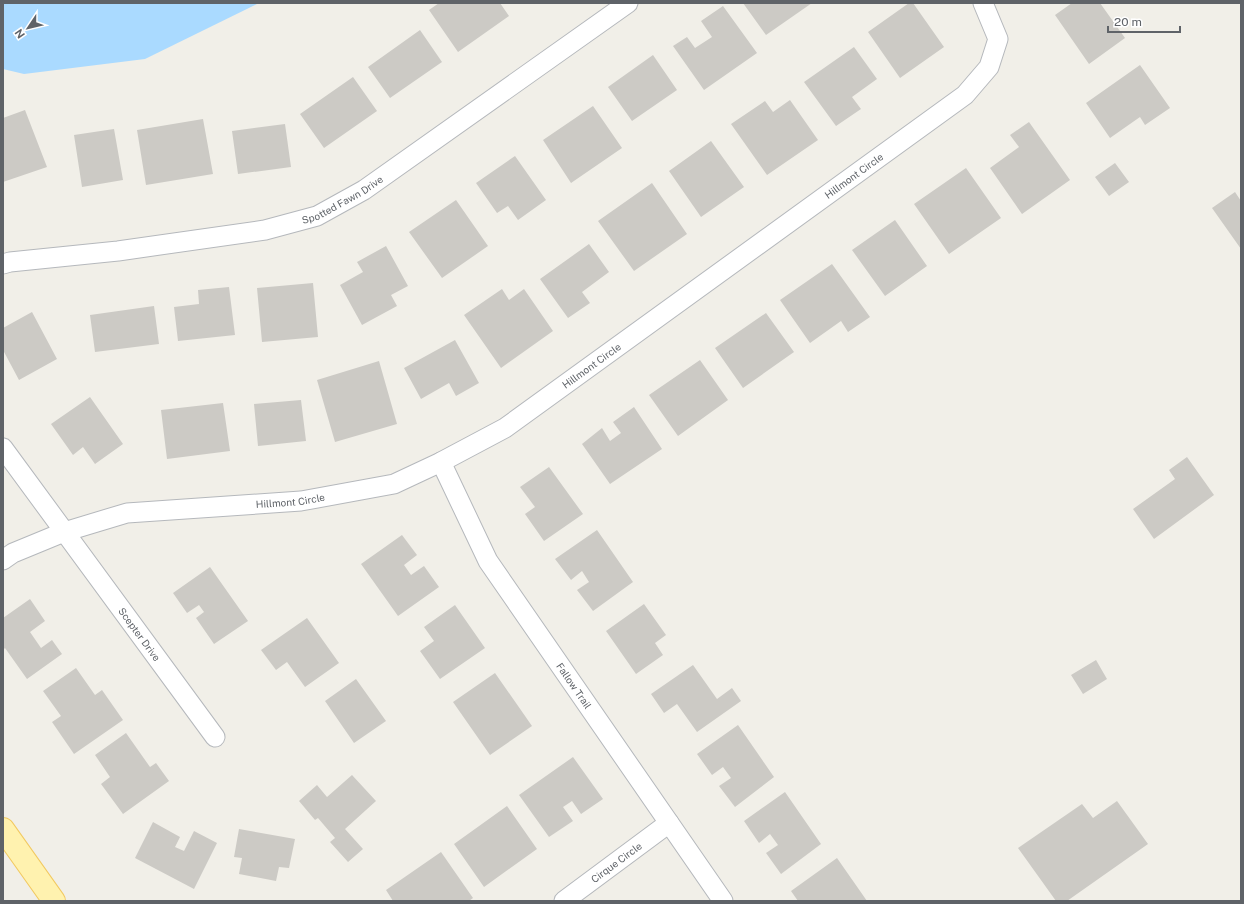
<svg xmlns="http://www.w3.org/2000/svg" width="1244" height="904" viewBox="0 0 1244 904" font-family="'Public Sans',sans-serif">
  <style>
    .water { fill: #aadaff }
    .building { fill: #cccac5 }
    .lines { fill: none; stroke-linecap: round; stroke-linejoin: round }
    .street-casing { stroke: #b5b8bc; stroke-width: 21 }
    .primary-casing { stroke: #f2c960; stroke-width: 24 }
    .street { stroke: #fff; stroke-width: 19 }
    .primary { stroke: #fff2af; stroke-width: 22 }
    .labels { text-anchor: middle; stroke-width: 3.5; stroke-linejoin: round; paint-order: stroke }
    .street-label { font-size: 10px; fill: #5f6368; stroke: #fff }
  </style>
  <rect width="100%" height="100%" fill="#f1efe8"/>
  <!-- water -->
  <path class="water" d="M3,3H259L145,59L24,74L3,69Z"/>
  <!-- building -->
  <path class="building" d="M439,3H500L509,16L458,52L429,10Z
    M743,3H812L766,35Z
    M909,3H913L944,47L900,78L868,32Z
    M1072,3H1100L1125,38L1089,64L1055,15Z
    M723,6L757,53L704,90L673,46L687,37L695,48L712,37L701,21Z
    M420,30L442,62L390,98L368,67Z
    M854,47L877,79L852,97L861,109L836,126L804,82Z
    M653,55L677,90L632,121L608,87Z
    M1140,65L1170,108L1145,125L1140,117L1110,138L1086,103Z
    M353,77L377,111L324,148L300,114Z
    M790,100L818,140L767,175L731,124L765,101L773,112Z
    M593,106L622,148L571,183L543,140Z
    M25,110L47,167L3,182V118Z
    M203,119L213,174L146,185L137,130Z
    M1029,122L1070,180L1022,214L990,168L1019,147L1010,135Z
    M285,124L291,167L238,174L232,131Z
    M114,129L123,180L82,187L74,135Z
    M711,141L744,187L701,217L669,171Z
    M515,156L546,200L518,220L508,206L497,213L476,183Z
    M1115,163L1129,182L1109,196L1095,177Z
    M966,168L1001,218L949,254L914,204Z
    M652,183L687,234L634,271L598,221Z
    M1235,192L1241,201V249L1212,208Z
    M456,200L488,246L442,278L409,232Z
    M895,220L927,266L885,296L852,250Z
    M589,244L609,272L582,292L590,303L568,318L540,279Z
    M386,246L408,286L391,295L397,306L362,325L340,285L363,272L357,262Z
    M832,264L870,317L848,332L841,321L810,343L780,300Z
    M313,283L318,337L262,342L257,288Z
    M229,287L235,335L178,341L174,307L199,304L198,290Z
    M502,289L509,300L524,289L553,331L501,368L464,315Z
    M154,306L159,344L95,352L90,315Z
    M32,312L57,359L19,380L3,350V328Z
    M766,313L794,352L743,388L715,348Z
    M455,340L479,383L456,396L449,383L421,399L404,368Z
    M700,360L728,400L678,436L649,395Z
    M379,361L397,424L335,442L317,380Z
    M90,397L123,444L95,464L83,447L73,455L51,424Z
    M301,400L306,441L258,446L254,404Z
    M223,403L230,451L167,459L161,410Z
    M634,407L662,449L610,484L582,444L602,428L610,441L621,433L613,422Z
    M1187,457L1214,495L1154,539L1133,509L1175,479L1169,470Z
    M549,467L583,514L544,541L525,514L535,507L520,487Z
    M597,530L633,582L593,611L577,590L589,582L582,571L571,580L555,559Z
    M402,535L417,555L404,565L411,575L424,566L439,587L398,616L361,564Z
    M210,567L248,621L214,644L196,618L204,612L199,605L187,613L173,593Z
    M30,599L45,621L30,632L41,648L52,640L62,654L27,679L5,648L3,650V618Z
    M644,604L666,635L655,643L663,655L636,674L606,631Z
    M455,605L485,648L440,679L420,651L434,641L424,627Z
    M307,618L339,663L305,687L287,662L276,670L261,650Z
    M1096,660L1107,679L1083,694L1071,675Z
    M693,665L717,699L732,688L741,701L697,732L677,704L664,713L651,694Z
    M76,668L95,695L102,690L123,720L74,754L52,722L61,716L43,691Z
    M495,673L532,726L490,755L453,702Z
    M356,679L386,721L354,743L325,701Z
    M738,725L774,777L735,807L719,786L731,778L723,767L712,775L697,754Z
    M126,733L150,767L156,763L169,781L123,814L101,784L110,777L95,755Z
    M573,757L603,799L581,814L572,801L563,807L573,821L549,837L519,795Z
    M352,775L376,801L345,829L363,849L348,862L330,842L335,838L318,818L315,820L299,801L317,785L327,797Z
    M785,792L821,844L781,874L766,853L778,845L770,834L759,843L744,821Z
    M1117,801L1148,844L1067,901H1056L1018,848L1082,804L1093,818Z
    M507,806L537,849L484,887L454,844Z
    M153,822L180,837L175,847L184,851L194,831L217,843L194,889L135,858Z
    M239,829L295,839L289,868L279,867L276,881L239,874L242,858L234,857Z
    M441,852L473,898L469,901H393L386,890Z
    M837,858L867,901H798L791,891Z"/>
  <g class="lines">
    <!-- street casing -->
    <g class="street-casing">
      <g id="street">
        <path id="s1" d="M3,264L10,262L118,251L265,230L317,216L364,190L628,3"/>
        <path id="s2" d="M3,448L215,737"/>
        <path id="s3" d="M441,462L488,561L723,901"/>
        <path id="s4" d="M3,560L13,553L64,532L127,513L301,501L394,484L441,462L505,428L965,95L989,67L998,39L983,3"/>
        <path id="s5" d="M564,901L669,823"/>
      </g>
    </g>
    <!-- primary casing -->
    <g class="primary-casing">
      <path id="primary" d="M3,829L54,901"/>
    </g>
    <!-- street -->
    <use href="#street" class="street"/>
    <!-- primary -->
    <use href="#primary" class="primary"/>
  </g>
  <g class="labels">
    <!-- street labels -->
    <g class="street-label">
      <text dy="4" stroke="none"><textPath href="#s4" startOffset="957">Hillmont Circle</textPath></text>
      <text dy="4" stroke="none"><textPath href="#s1" startOffset="348">Spotted Fawn Drive</textPath></text>
      <text dy="4" stroke="none"><textPath href="#s4" startOffset="633">Hillmont Circle</textPath></text>
      <text dy="4" stroke="none"><textPath href="#s4" startOffset="297">Hillmont Circle</textPath></text>
      <text dy="4" stroke="none"><textPath href="#s2" startOffset="231">Scepter Drive</textPath></text>
      <text dy="4" stroke="none"><textPath href="#s3" startOffset="261">Fallow Trail</textPath></text>
      <text dy="4" stroke="none"><textPath href="#s5" startOffset="65">Cirque Circle</textPath></text>
    </g>
  </g>
  <!-- border -->
  <rect width="1244" height="904" fill="none" stroke="#5f6368" stroke-width="8"/>
  <!-- north arrow -->
  <g transform="translate(28 28) rotate(235)" stroke="#ffffff" stroke-width="3" paint-order="stroke">
  <path d="M0-3L7 15L0 10L-7 15Z" fill="#5f6368"/>
  <text y="-6" font-size="11" font-weight="bold" text-anchor="middle" fill="#5f6368">N</text>
  </g>
  <!-- scale -->
  <path d="M1108 26v6h72v-6" fill="none" stroke="#5f6368" stroke-width="2"/>
  <text x="1114" y="26" font-size="12" fill="#5f6368" stroke="#ffffff" stroke-width="3" paint-order="stroke">20 m</text>
</svg>
